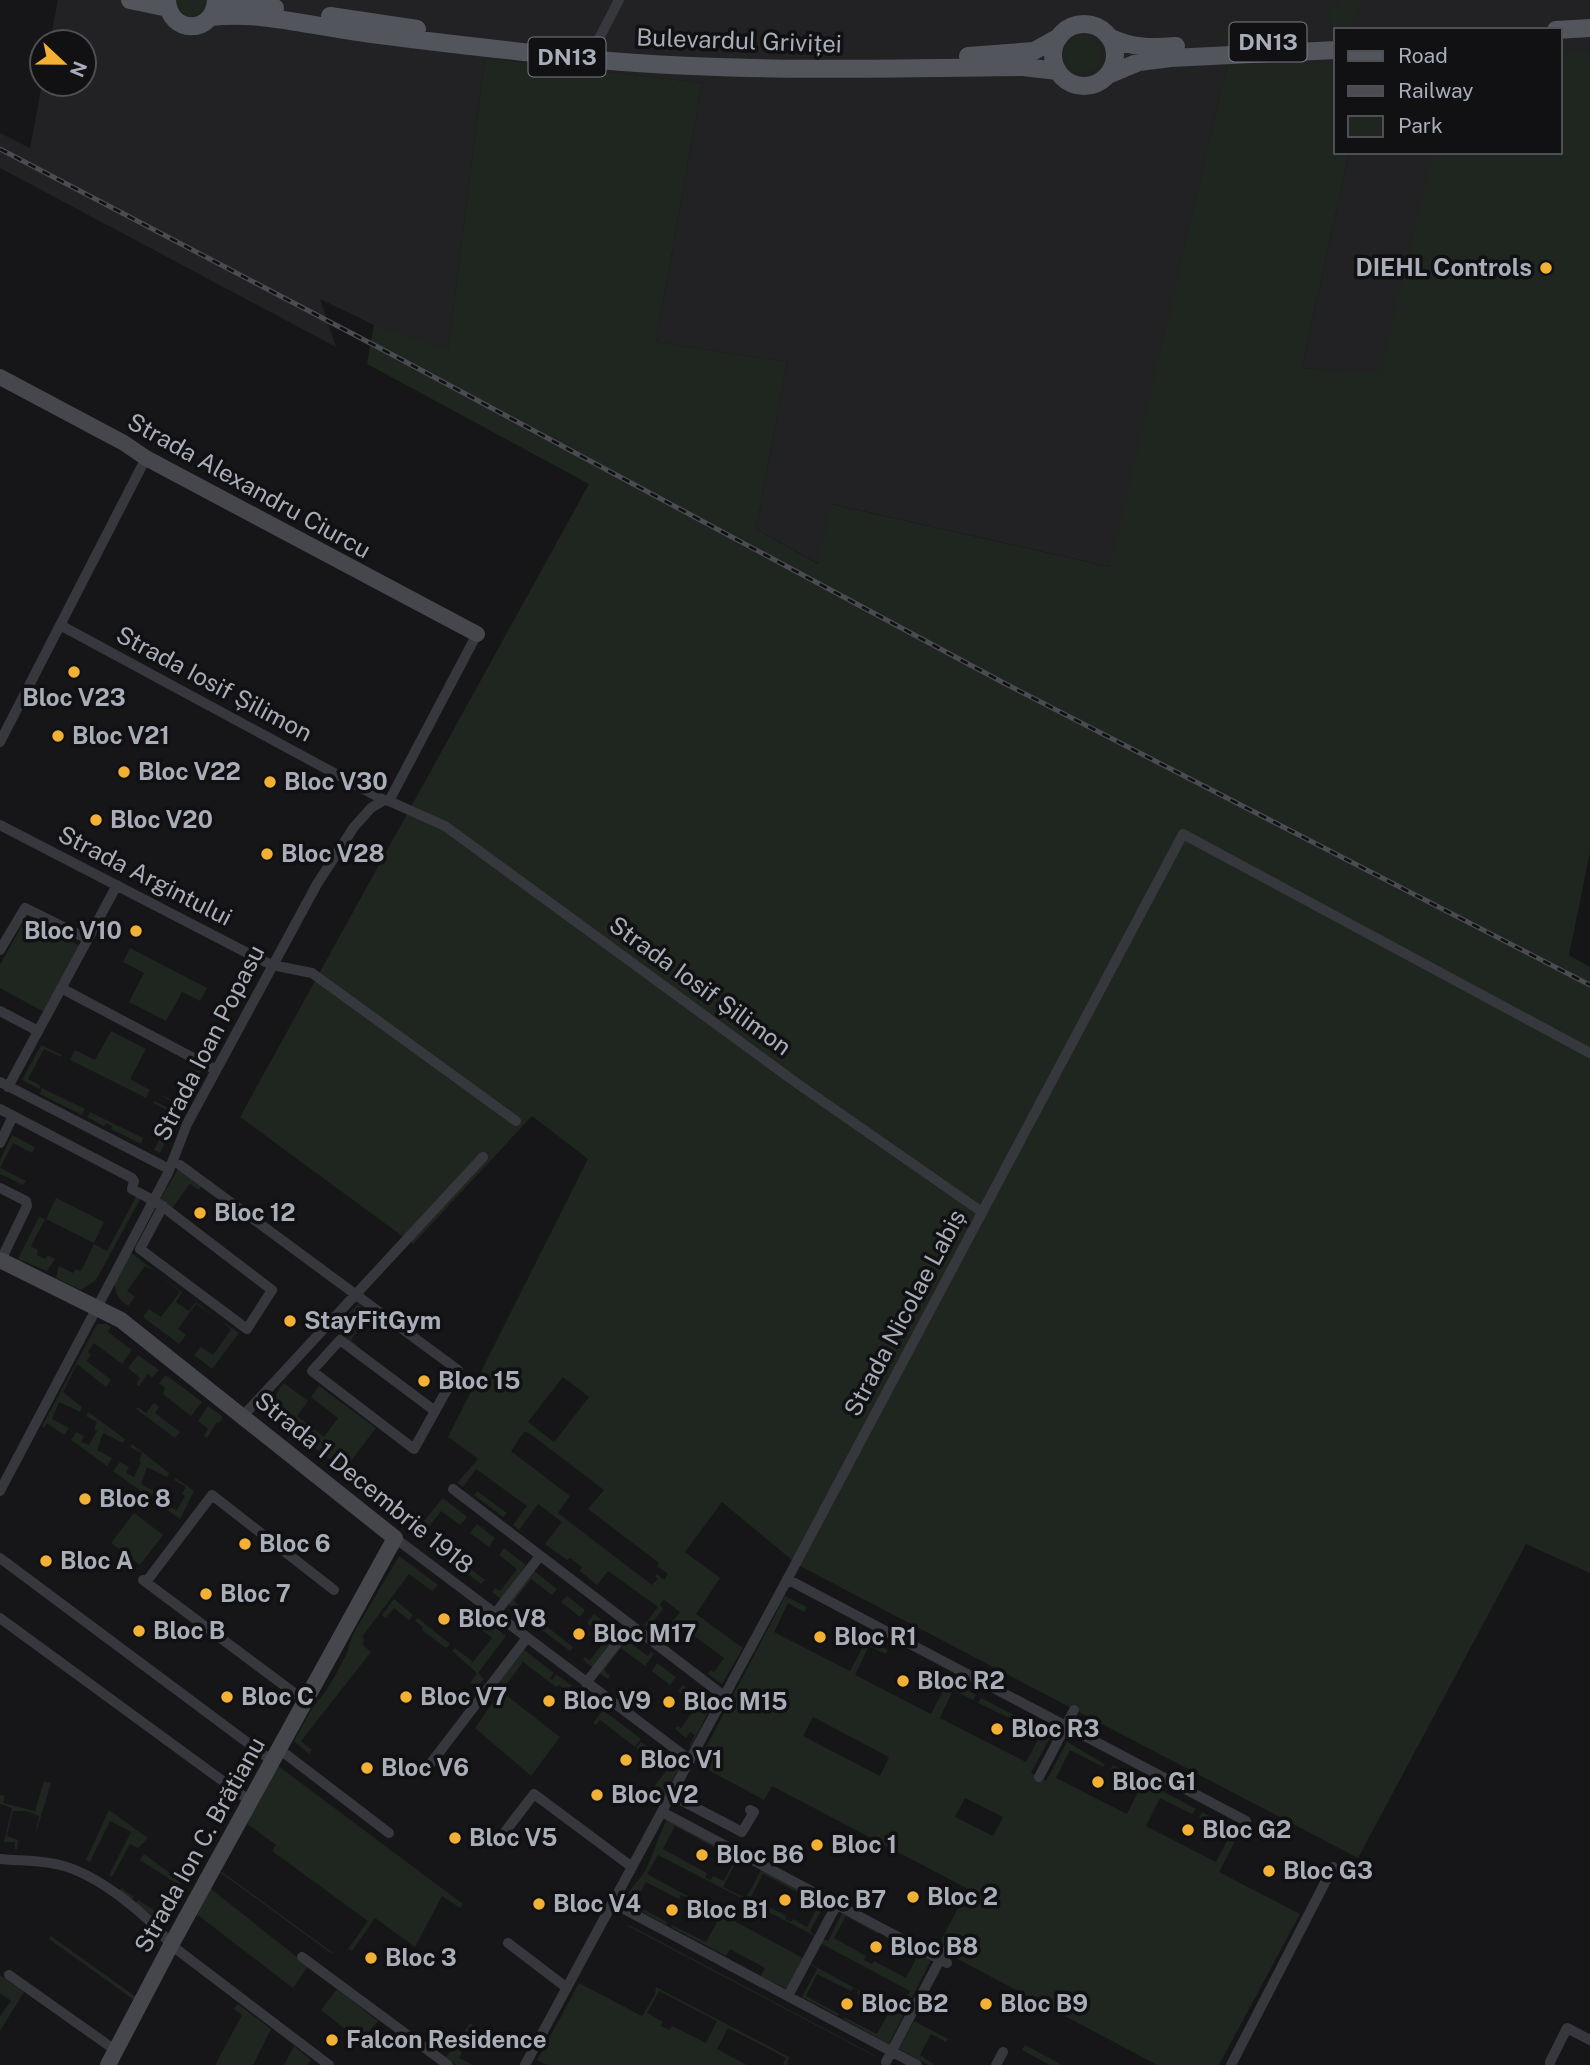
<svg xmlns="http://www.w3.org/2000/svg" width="1590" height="2065" viewBox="0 0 1590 2065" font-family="'Public Sans',sans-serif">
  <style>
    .built { fill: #222225 }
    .green { fill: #1e261f; fill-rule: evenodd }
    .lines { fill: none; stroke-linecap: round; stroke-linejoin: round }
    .street { stroke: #37383d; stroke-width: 10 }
    .secondary { stroke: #45474d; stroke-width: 16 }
    .primary { stroke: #53555c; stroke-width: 18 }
    .rail-casing { stroke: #4a4c52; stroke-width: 5 }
    .rail { stroke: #111113; stroke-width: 2.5; stroke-dasharray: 8; stroke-linecap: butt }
    .poi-dot { fill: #f2b134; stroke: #111113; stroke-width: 2.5 }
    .labels { text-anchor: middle; stroke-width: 7; stroke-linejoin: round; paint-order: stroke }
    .shield { fill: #111113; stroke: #7b7e86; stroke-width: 2 }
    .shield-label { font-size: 23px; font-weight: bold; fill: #a8adb8 }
    .street-label { font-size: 24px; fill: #a8adb8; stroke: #111113 }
    .poi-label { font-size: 24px; font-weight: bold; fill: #a8adb8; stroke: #111113; text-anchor: start }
  </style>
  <rect width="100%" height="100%" fill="#161618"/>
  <!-- built -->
  <path class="built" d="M58,0H1590V390L1384,361L1380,374L1302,368L1349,152H1560V30H1336V65H1227L1111,567L832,504L819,564L756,529L787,362L656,342L702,83L485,58L448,351L374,325L320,299L336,347L0,168V133L30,148L42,84H84V42H50Z"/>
  <!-- green -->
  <path class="green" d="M176,0H206L203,13L189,18L177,9Z
    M1343,0H1363L1348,30H1336C1328,23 1327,15 1332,5L1338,7Z
    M1310,26L1311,30L1304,37L1215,40V37L1229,30Z
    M1064 54a19 19 0 1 1 38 0a19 19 0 1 1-38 0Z
    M1560,53H1590V852L1569,955L1590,967V1573L1526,1544L1358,1858L798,1565L722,1502L685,1552L720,1578L696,1614L743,1648L722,1684L708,1674L711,1670L714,1672L724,1658L674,1621L663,1634L666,1637L664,1640L660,1637L680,1612L664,1600L660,1604L663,1609L648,1628L644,1625L658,1607L608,1571L597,1585L580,1571L582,1567L570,1558L567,1560L545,1544L562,1522L538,1504L519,1530L513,1525L527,1506L476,1469L463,1487L457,1483L478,1459L448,1437L588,1159L532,1116L413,1244L240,1117L589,484L367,364L374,325L448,350L485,58L702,83L656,342L787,362L756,529L818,564L831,504L1110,567L1227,65H1336V152H1349L1302,368L1380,373L1433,152H1560ZM563,1377L589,1397L554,1442L528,1422ZM524,1432L529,1433L604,1490L588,1509L659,1563L657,1566L668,1574L664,1580L657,1574L655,1576L658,1579L652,1585L558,1513L570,1496L511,1451Z
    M26,918L80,946L44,1012L0,988V965Z
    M130,948L207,988L200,1001L182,992L166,1021L129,1002L144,973L123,962Z
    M111,1031L146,1049L130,1079L150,1090L146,1098L70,1060L75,1050L95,1060Z
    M41,1045L62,1055L61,1057L44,1049L28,1079L41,1086L39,1089L22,1080Z
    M194,1070L201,1071L182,1107L158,1094L177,1102Z
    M42,1088L85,1109L82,1115L40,1094Z
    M154,1101L179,1113L160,1153L154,1150L173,1113L153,1103Z
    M90,1112L143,1138L141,1144L111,1129L112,1126L106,1123L104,1126L87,1117Z
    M12,1135L35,1147L32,1153L13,1143L0,1168L26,1181L23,1185L0,1174V1160Z
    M178,1169L201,1186L199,1190L190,1184L172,1208L163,1203L161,1198Z
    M138,1193L143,1194L96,1280L81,1290L56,1278L59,1266L73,1273L76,1269L81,1271L94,1244L107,1251Z
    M56,1198L104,1222L94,1243L46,1219Z
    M39,1217L45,1219L31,1246L38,1250L37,1255L45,1259L48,1255L55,1259L47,1271L18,1259Z
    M130,1252L155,1271L145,1266L127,1291L135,1297L128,1306C104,1289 118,1272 130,1252Z
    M158,1273L182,1292L176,1302L189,1311L196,1302L219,1319L196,1304L178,1329L186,1335L179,1344L143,1317L149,1309L161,1317L180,1292Z
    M358,1304L379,1319L377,1321L369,1315L351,1340L362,1350L334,1329Z
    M222,1321L239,1333L212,1369L194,1355L201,1347L213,1355L231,1330Z
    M97,1324H107L111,1327L108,1332L132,1350L122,1364L94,1343L88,1352L91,1355L87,1361L111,1380L106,1387L77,1364L63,1392L82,1407L80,1412L59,1402L52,1419L69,1428L64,1435L47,1423L44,1428L42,1426Z
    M138,1355L159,1370L152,1378L148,1374L139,1386L136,1384L140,1378L128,1368Z
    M166,1375L202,1402L191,1416L163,1394L165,1388L159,1383Z
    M284,1383L308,1401L297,1416L324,1437L338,1418L311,1397L319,1386L376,1428L344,1470L279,1421C273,1406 273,1395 284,1383Z
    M154,1403L159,1407L155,1413L180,1432L175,1438L136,1409L138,1407L146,1413Z
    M208,1406L223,1417L219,1423L217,1422L207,1438L204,1436L208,1429L198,1421Z
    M88,1412L125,1439L123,1443L103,1433L97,1450L112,1458L107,1466L71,1440L76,1432L84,1436L81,1442L89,1445L97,1431L94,1429L97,1422L86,1416Z
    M132,1444L169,1473L167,1477L147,1467L141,1484L155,1492L149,1497L113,1471L120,1462L129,1467L126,1473L134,1477L141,1462L139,1460L142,1453L130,1447Z
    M176,1478L194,1491L180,1519L157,1503L163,1496L172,1501L170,1507L177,1510L185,1496L182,1494L186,1487L174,1480Z
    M477,1491L507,1513L503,1517L474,1495Z
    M443,1498L467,1517L460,1525L441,1511L424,1533L427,1536L423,1541L414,1533Z
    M134,1513L163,1535L140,1565L111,1543Z
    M477,1524L495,1538L489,1547L470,1533Z
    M441,1546L485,1580L481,1584L437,1551Z
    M504,1548L526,1565L501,1599L492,1592L495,1588L500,1591L517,1569L499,1555Z
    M399,1556L438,1585L432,1591L409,1574L362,1637L365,1640L362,1644L371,1652L301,1741L312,1750L309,1754L294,1741L312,1708L325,1692L336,1674L346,1655L353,1634Z
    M534,1571L557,1589L552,1595L531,1579L514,1601L519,1606L516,1610L508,1604Z
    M567,1596L585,1610L580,1617L561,1602Z
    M785,1596L807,1607L804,1612L788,1603L774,1632L850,1671L865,1643L850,1635L852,1631L888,1650L886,1654L869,1646L855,1675L931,1714L946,1685L932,1678L934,1673L976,1695L973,1700L953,1690L940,1718L1026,1762L1041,1734L1022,1725L1024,1720L1052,1734L1031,1773L1046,1781L1067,1742L1105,1764L1103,1767L1070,1750L1056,1778L1127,1814L1141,1786L1110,1770L1113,1765L1196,1809L1192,1814L1160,1798L1146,1826L1216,1862L1231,1834L1199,1818L1202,1812L1240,1832L1219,1872L1300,1914L1219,2065H1157L937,1948L968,1889L772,1786L764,1800L699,1765L706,1752L704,1751ZM813,1717L889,1757L880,1776L803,1736ZM965,1798L1003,1817L993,1836L955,1817Z
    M394,1599L413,1615L409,1620L394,1608L386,1618L382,1615Z
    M594,1614L619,1634L593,1668L583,1660L585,1657L590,1660L607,1638L587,1623Z
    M532,1615L573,1647L570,1651L528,1620Z
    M479,1616L506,1636L478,1673L484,1679L478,1686L470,1683L477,1673L452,1651L455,1648L473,1662L492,1638L474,1623Z
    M418,1618L450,1644L446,1648L422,1630L423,1627L415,1621Z
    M625,1639L648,1656L651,1652L654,1654L645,1666L621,1648L604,1670L610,1676L608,1679L599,1673Z
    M523,1649L554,1673L550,1678L552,1680L556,1674L572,1686L568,1692L559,1685L556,1687L523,1662L503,1689L496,1683Z
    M657,1663L676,1677L670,1685L652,1671Z
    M683,1685L710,1706L715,1699L691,1746L689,1747L695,1735L690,1732L686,1738L675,1729L677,1726L681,1728L697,1706L678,1691Z
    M501,1691L560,1737L531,1776L475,1728Z
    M981,1698L1018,1717L1016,1721L978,1703Z
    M603,1710L641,1739L635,1747L600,1720L596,1725L593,1723Z
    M641,1742L648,1747L650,1746L679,1768L660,1805L647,1796L666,1771L636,1748Z
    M277,1765L463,1904L460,1908L442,1896L415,1947L375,1918L352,1951L348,1949L368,1921L272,1851L276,1845L247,1824Z
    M44,1781L51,1783L35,1836L39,1816L26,1811H13L7,1836L18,1840L17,1850L15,1849V1842H4L12,1808L0,1804V1795L5,1796L3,1803L35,1811Z
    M109,1810L148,1838L138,1848L130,1844L112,1877L109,1875L131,1832L110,1821L90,1862L86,1860Z
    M668,1818L721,1847L719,1850L675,1826L663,1849L707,1873L705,1878L711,1880L713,1876L724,1881L735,1859L724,1852L726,1849L739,1856L723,1887L746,1898L762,1868L801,1889L799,1893L763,1874L751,1897L786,1916L785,1919L791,1922L793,1919L807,1927L819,1904L804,1895L806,1891L826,1902L810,1931L815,1936L658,1855L647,1874L803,1958L787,1989L761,1976L765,1968L730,1949L726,1956L671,1927L672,1925L706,1942L718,1920L684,1901L686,1897L681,1895L679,1899L646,1882L634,1904L667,1922L666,1925L625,1902L624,1899C630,1888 639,1881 645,1871C654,1854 658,1835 668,1818Z
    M144,1854L178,1879L182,1887L167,1913L159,1917L152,1915L136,1903L138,1900L158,1913L177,1884L140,1860L121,1888L134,1897L131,1900L120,1890Z
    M222,1872L333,1953L332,1954L221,1873Z
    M210,1888L308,1966L293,1988L195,1913Z
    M843,1911L880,1931L878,1934L846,1916L834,1938L866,1956L864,1960L872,1964L874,1961L906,1978L918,1955L885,1937L886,1934L932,1958L889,2044L843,2019L844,2017L877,2034L889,2012L857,1994L858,1991L853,1988L851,1991L817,1974L806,1996L839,2014L838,2016L802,1997L817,1969L809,1963L898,2012L910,1991L820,1943L823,1939L828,1941Z
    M629,1925L876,2056V2057L628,1926Z
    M51,1936L136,1997L134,2000L49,1939Z
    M0,1975L24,1992L0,2031V2016L11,2001L0,1993Z
    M579,1983L642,2016L655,1994L656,1987L789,2057L787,2065H783L786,2058L728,2028L717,2049L747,2065H547L537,2060ZM659,1991L717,2021L706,2043L672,2026L669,2030L661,2026L663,2022L647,2013Z
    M337,1989L378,2021L361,2042L321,2010Z
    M238,2004L271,2029L253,2065H215L242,2015L234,2009Z
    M914,2021L948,2039L946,2042L931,2034L920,2055L935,2065H928L899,2049Z
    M470,2023L475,2027L459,2058L473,2065H456L446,2057Z
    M1025,2045L1062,2065H1050L1022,2050Z
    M294,2046L311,2060L308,2065H284Z"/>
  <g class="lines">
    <!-- street -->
    <path class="street" d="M594,48L619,0
      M60,625L384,800
      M0,742L146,458
      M389,801L445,826L798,1084L982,1212
      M0,825L257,958L272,965L312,973L516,1121
      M0,950L25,908L88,939
      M61,988L216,1070
      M0,1011L38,1031
      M0,1082L169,1169
      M8,1087L117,885
      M0,1109L132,1178L134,1181L132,1189L158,1203L272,1290L247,1329L140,1249L163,1206
      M0,1143L13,1116
      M180,1165L458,1370L455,1375L414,1449L312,1371L340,1340L435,1411
      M0,1188L26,1201L27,1206L1,1260
      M243,1416L483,1157
      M453,1489L724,1696
      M0,1491L168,1173L187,1124L317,884L354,827L371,808L384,800L389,801L477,634
      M395,1538L690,1760
      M0,1558L272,1761
      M787,1579L1246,1821
      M143,1580L305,1701
      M146,1582L212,1495L334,1590
      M494,1615L540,1556
      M0,1618L250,1801
      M586,1683L631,1625
      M279,1749L389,1833
      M424,1772L526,1639
      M1039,1777L1074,1710
      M671,1795L742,1832L754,1812L750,1810
      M662,1812L947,1963
      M504,1833L534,1794L632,1867
      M0,1859C20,1861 41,1860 60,1865C97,1874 149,1915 171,1945L329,2065
      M613,1903L917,2065
      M508,1943L567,1988
      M302,1957L448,2065
      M9,1975L115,2050
      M788,1996L837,1904
      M886,2062L944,1952
      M525,2065L780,1593L1183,834L1590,1053
      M996,2065L1003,2052
      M1231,2065L1333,1867
      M1550,2065V2062L1567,2028L1590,2040"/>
    <!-- secondary -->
    <path class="secondary" d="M0,377L124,443L146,458L477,634
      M0,1260L121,1320L395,1538L171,1945L108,2065"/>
    <!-- primary -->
    <path class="primary" d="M130,0L168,8
      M167,0C169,35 214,35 216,0
      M230,0L275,8
      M330,16L417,29
      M211,17C259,11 310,26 358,32C428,42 498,49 568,57C720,73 871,69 1023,67L1058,71
      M1053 55a31 31 0 1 1 62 0a31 31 0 1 1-62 0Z
      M1556,30L1590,28
      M1109,37C1132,48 1151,48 1176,46
      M968,56L1034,51L1059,37
      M1108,75L1139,62L1171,58L1336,50"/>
    <!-- rail casing -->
    <g class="rail-casing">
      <path id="rail" d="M0,149L391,354L1002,682L1590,985"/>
    </g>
    <!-- rail -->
    <use href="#rail" class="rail"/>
  </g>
  <!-- markers -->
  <g class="poi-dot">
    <circle cx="1546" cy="268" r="7"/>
    <circle cx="74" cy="672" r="7"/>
    <circle cx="58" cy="736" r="7"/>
    <circle cx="124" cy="772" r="7"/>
    <circle cx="270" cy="782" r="7"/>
    <circle cx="96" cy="820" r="7"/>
    <circle cx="267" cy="854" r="7"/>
    <circle cx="136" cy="931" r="7"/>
    <circle cx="200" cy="1213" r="7"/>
    <circle cx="290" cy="1321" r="7"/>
    <circle cx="424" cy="1381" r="7"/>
    <circle cx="85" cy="1499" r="7"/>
    <circle cx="245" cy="1544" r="7"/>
    <circle cx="46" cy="1561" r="7"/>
    <circle cx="206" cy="1594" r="7"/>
    <circle cx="444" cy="1619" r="7"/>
    <circle cx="139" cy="1631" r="7"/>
    <circle cx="579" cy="1634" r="7"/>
    <circle cx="820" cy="1637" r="7"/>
    <circle cx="903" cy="1681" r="7"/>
    <circle cx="227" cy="1697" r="7"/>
    <circle cx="406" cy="1697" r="7"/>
    <circle cx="549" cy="1701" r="7"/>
    <circle cx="669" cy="1702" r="7"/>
    <circle cx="997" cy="1729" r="7"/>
    <circle cx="626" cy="1760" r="7"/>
    <circle cx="367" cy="1768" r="7"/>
    <circle cx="1098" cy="1782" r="7"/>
    <circle cx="597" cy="1795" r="7"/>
    <circle cx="1188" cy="1830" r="7"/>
    <circle cx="455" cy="1838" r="7"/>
    <circle cx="817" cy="1845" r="7"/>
    <circle cx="702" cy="1855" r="7"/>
    <circle cx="1269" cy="1871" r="7"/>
    <circle cx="913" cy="1897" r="7"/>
    <circle cx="785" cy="1900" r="7"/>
    <circle cx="539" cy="1904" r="7"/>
    <circle cx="672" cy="1910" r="7"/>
    <circle cx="876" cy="1947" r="7"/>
    <circle cx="371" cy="1958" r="7"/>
    <circle cx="847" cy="2004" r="7"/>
    <circle cx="986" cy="2004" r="7"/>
    <circle cx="332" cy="2040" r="7"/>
  </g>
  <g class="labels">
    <!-- shield labels -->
    <g class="shield">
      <rect x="1229.5" y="22.5" width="77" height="39" rx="5"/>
      <rect x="528.5" y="37.5" width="77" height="39" rx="5"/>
    </g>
    <g class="shield-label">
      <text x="1268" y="50">DN13</text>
      <text x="567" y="65">DN13</text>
    </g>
    <!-- street labels -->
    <g class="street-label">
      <text transform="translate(739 41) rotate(2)" y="8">Bulevardul Griviței</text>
      <text transform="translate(249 486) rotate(29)" y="8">Strada Alexandru Ciurcu</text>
      <text transform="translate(214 684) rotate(28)" y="8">Strada Iosif Șilimon</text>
      <text transform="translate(145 876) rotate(27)" y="8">Strada Argintului</text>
      <text transform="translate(700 986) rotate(36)" y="8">Strada Iosif Șilimon</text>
      <text transform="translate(209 1043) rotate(-63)" y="8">Strada Ioan Popasu</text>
      <text transform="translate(905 1313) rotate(-62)" y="8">Strada Nicolae Labiș</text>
      <text transform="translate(364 1483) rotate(39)" y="8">Strada 1 Decembrie 1918</text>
      <text transform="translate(200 1845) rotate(-61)" y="8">Strada Ion C. Brătianu</text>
    </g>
    <!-- poi labels -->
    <g class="poi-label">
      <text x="1532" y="276" text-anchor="end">DIEHL Controls</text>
      <text x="74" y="706" text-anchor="middle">Bloc V23</text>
      <text x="72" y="744">Bloc V21</text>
      <text x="138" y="780">Bloc V22</text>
      <text x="284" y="790">Bloc V30</text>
      <text x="110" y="828">Bloc V20</text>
      <text x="281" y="862">Bloc V28</text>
      <text x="122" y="939" text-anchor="end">Bloc V10</text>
      <text x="214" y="1221">Bloc 12</text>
      <text x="304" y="1329">StayFitGym</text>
      <text x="438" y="1389">Bloc 15</text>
      <text x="99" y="1507">Bloc 8</text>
      <text x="259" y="1552">Bloc 6</text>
      <text x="60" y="1569">Bloc A</text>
      <text x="220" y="1602">Bloc 7</text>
      <text x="458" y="1627">Bloc V8</text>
      <text x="153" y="1639">Bloc B</text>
      <text x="593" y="1642">Bloc M17</text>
      <text x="834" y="1645">Bloc R1</text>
      <text x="917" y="1689">Bloc R2</text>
      <text x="241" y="1705">Bloc C</text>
      <text x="420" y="1705">Bloc V7</text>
      <text x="563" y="1709">Bloc V9</text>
      <text x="683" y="1710">Bloc M15</text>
      <text x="1011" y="1737">Bloc R3</text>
      <text x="640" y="1768">Bloc V1</text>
      <text x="381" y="1776">Bloc V6</text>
      <text x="1112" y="1790">Bloc G1</text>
      <text x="611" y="1803">Bloc V2</text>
      <text x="1202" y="1838">Bloc G2</text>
      <text x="469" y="1846">Bloc V5</text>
      <text x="831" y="1853">Bloc 1</text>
      <text x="716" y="1863">Bloc B6</text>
      <text x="1283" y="1879">Bloc G3</text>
      <text x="927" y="1905">Bloc 2</text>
      <text x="799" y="1908">Bloc B7</text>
      <text x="553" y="1912">Bloc V4</text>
      <text x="686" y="1918">Bloc B1</text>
      <text x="890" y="1955">Bloc B8</text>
      <text x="385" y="1966">Bloc 3</text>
      <text x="861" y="2012">Bloc B2</text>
      <text x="1000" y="2012">Bloc B9</text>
      <text x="346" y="2048">Falcon Residence</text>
    </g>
  </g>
  <!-- legend -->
  <rect x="1334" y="28" width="228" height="126" fill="#111113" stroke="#4d4f55" stroke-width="2"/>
  <rect x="1348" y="51" width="35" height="10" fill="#53555c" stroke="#4d4f55" stroke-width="2"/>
  <text x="1398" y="63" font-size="21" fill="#a8adb8">Road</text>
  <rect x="1348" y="86" width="35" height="10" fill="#4a4c52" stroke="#4d4f55" stroke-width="2"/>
  <text x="1398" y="98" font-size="21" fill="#a8adb8">Railway</text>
  <rect x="1348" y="116" width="35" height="21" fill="#1e261f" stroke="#4d4f55" stroke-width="2"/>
  <text x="1398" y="133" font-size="21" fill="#a8adb8">Park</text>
  <!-- north arrow -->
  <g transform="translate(63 63) rotate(112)"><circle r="33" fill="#111113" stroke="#4d4f55" stroke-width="2"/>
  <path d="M0-5L12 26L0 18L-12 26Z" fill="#f2b134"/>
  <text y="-10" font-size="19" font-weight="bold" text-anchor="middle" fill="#a8adb8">N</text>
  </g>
</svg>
